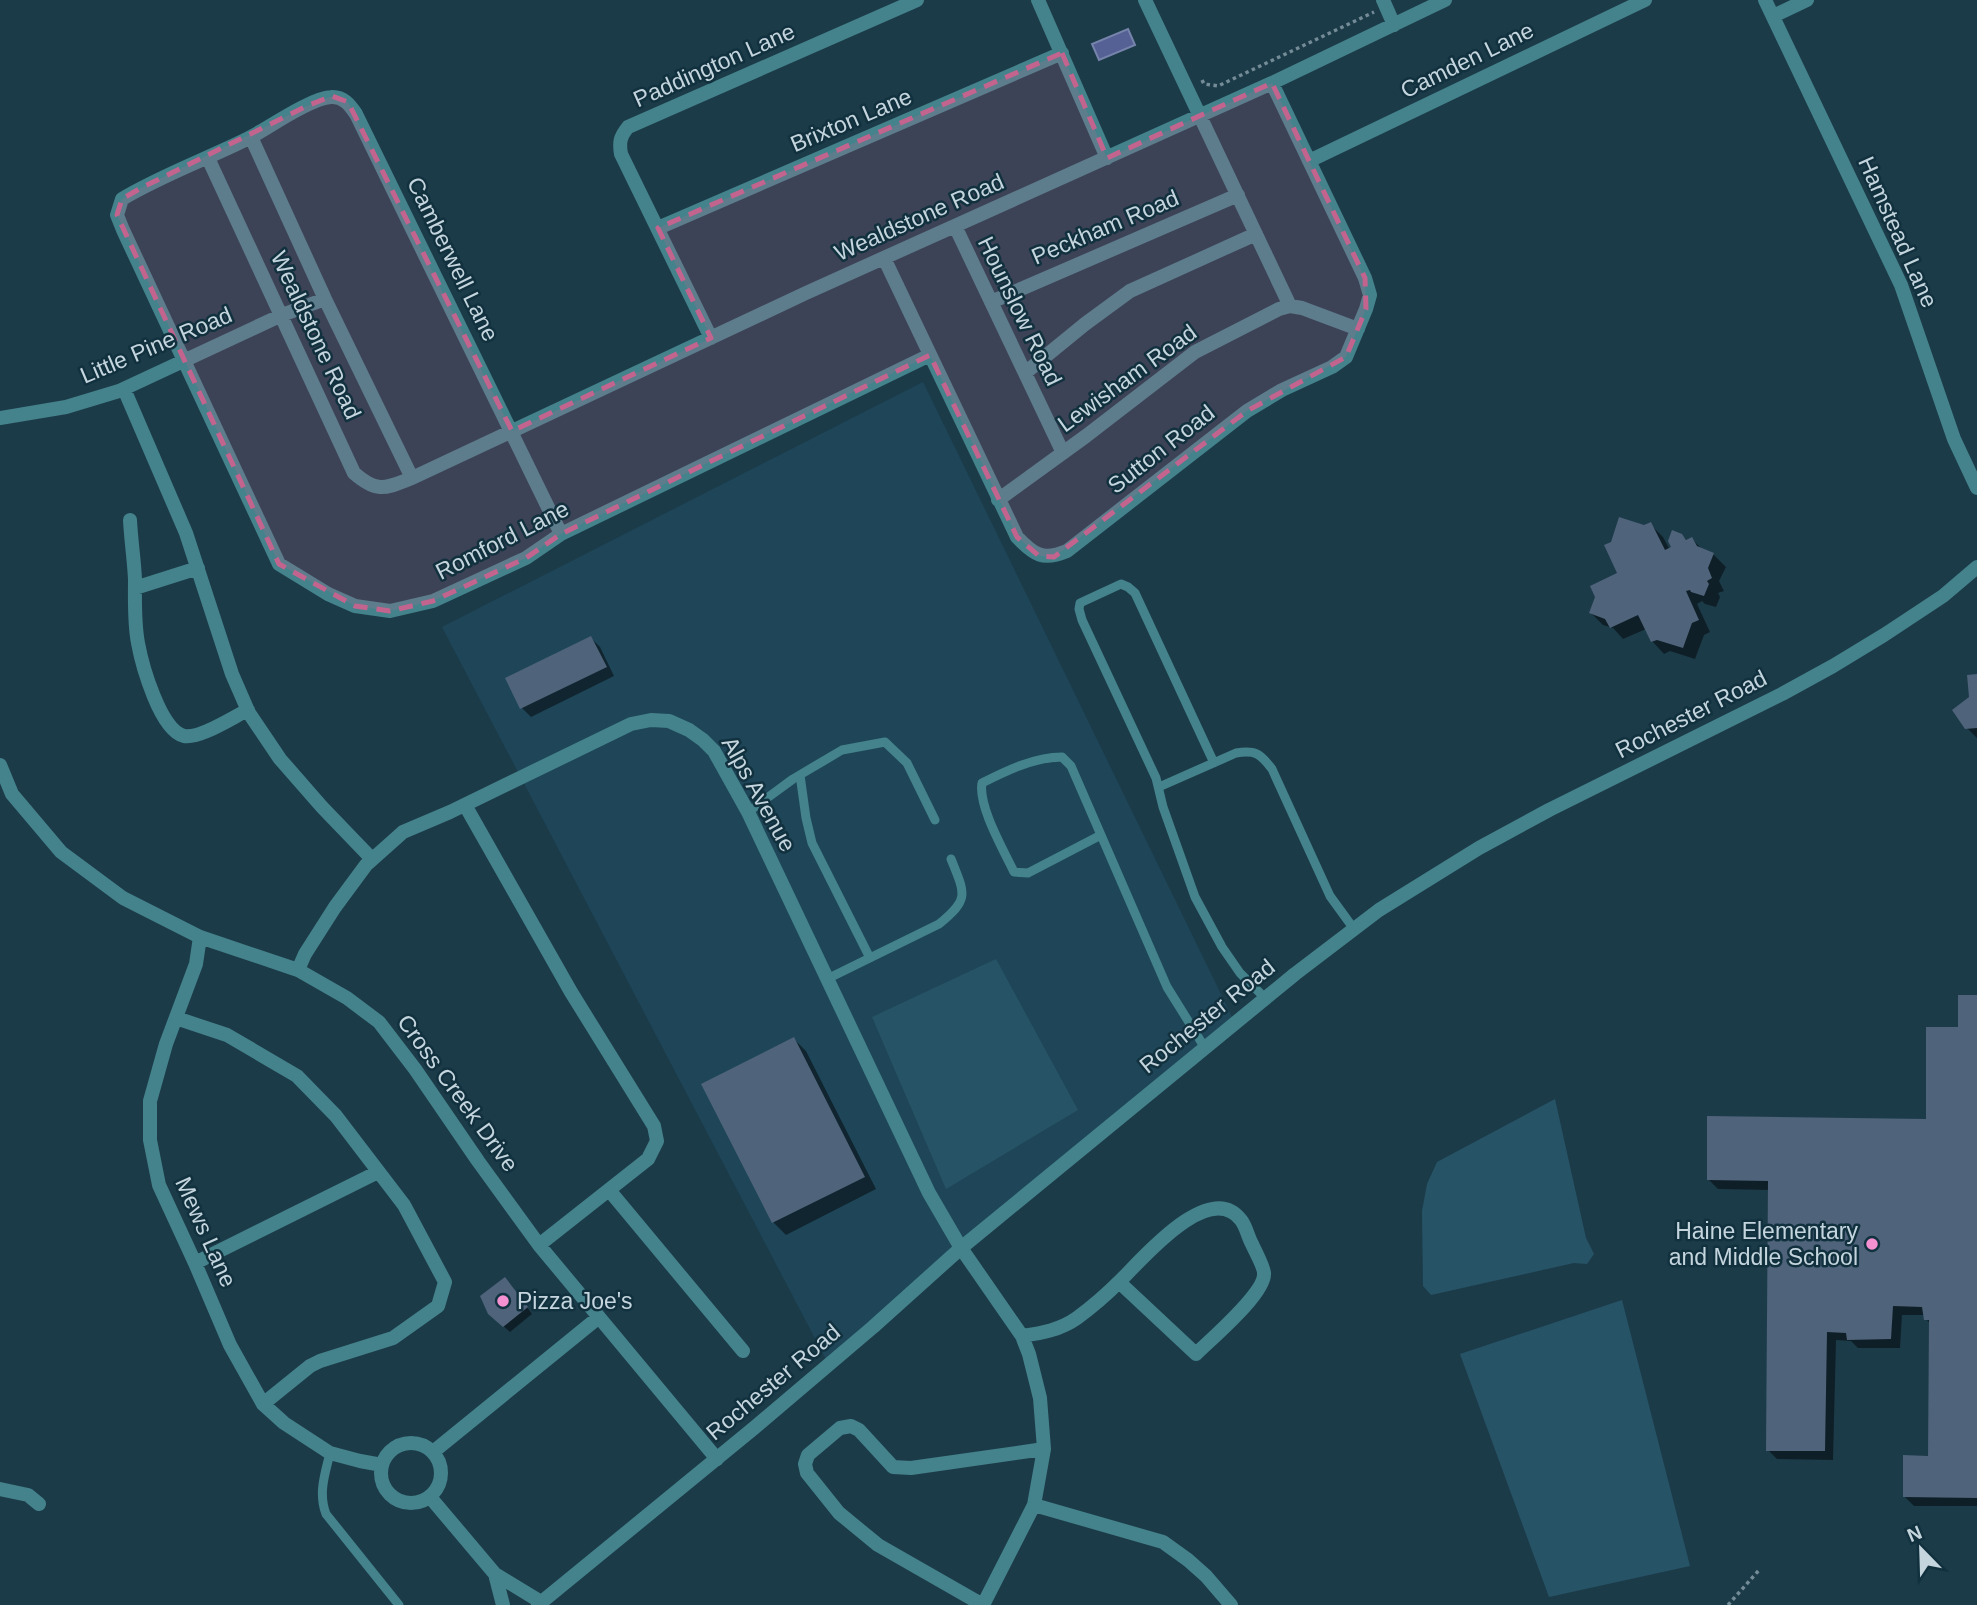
<svg xmlns="http://www.w3.org/2000/svg" width="1977" height="1605" viewBox="0 0 1977 1605" font-family="Arial,sans-serif">
  <style>
    .built { fill: #1e4658 }
    .green { fill: #275366 }
    .water { fill: #556095; stroke: #7683ab; stroke-width: 2 }
    .shadow { fill: #0007 }
    .building { fill: #4f637a }
    .lines { fill: none; stroke-linecap: round; stroke-linejoin: round }
    .path { stroke: #748c97; stroke-width: 3.5; stroke-dasharray: 3.5 3.5; stroke-linecap: butt }
    .service { stroke: #44838b; stroke-width: 9 }
    .minor { stroke: #44838b; stroke-width: 14 }
    .tertiary { stroke: #44838b; stroke-width: 14 }
    .marked { fill: #c3648f; fill-opacity: 0.2; stroke: #c3648f; stroke-width: 5; stroke-dasharray: 14 9; stroke-linejoin: round }
    .poi-dot { fill: #f590d1; stroke: #12313f; stroke-width: 2.5 }
    .labels { text-anchor: middle; stroke-width: 5; stroke-linejoin: round; paint-order: stroke }
    .street-label { font-size: 23px; fill: #c4d5de; stroke: #12313f }
    .poi-label { font-size: 23px; fill: #c4d5de; stroke: #12313f; text-anchor: end }
  </style>
  <rect width="100%" height="100%" fill="#1c3b49"/>
  <!-- built -->
  <path class="built" d="M923,382L1235,1023L829,1365L442,627Z"/>
  <!-- green -->
  <path class="green" d="M996,959L1078,1110L946,1189L872,1017Z
    M1555,1099L1586,1238L1594,1254L1587,1264L1574,1263L1431,1295L1423,1286L1422,1211L1427,1184L1437,1162Z
    M1622,1300L1690,1566L1549,1597L1460,1354Z"/>
  <!-- water -->
  <path class="water" d="M1128,29L1135,45L1099,60L1092,44Z"/>
  <!-- shadow -->
  <path class="shadow" d="M1650,524L1663,537L1670,550L1681,535L1688,541L1692,539L1703,550L1713,554L1726,567L1719,581L1724,591L1718,593L1720,597L1716,607L1705,604L1702,601L1697,604L1710,632L1704,635L1695,659L1670,651L1664,654L1652,641L1646,629L1623,639L1613,628L1603,625L1591,613L1619,574L1644,527Z
    M591,638L600,647L614,676L531,717L522,708Z
    M1977,676V738L1966,727L1971,698Z
    M1977,997V1506H1914L1905,1497L1929,1458L1931,1324L1926,1319L1925,1315H1902L1900,1348H1858L1851,1341L1836,1340L1833,1460L1777,1459L1768,1450L1770,1190L1718,1189L1709,1180L1927,1121L1960,1029Z
    M794,1039L806,1051L876,1189L786,1235L773,1222L704,1084Z
    M511,1285L532,1314L510,1332L489,1313Z"/>
  <!-- building -->
  <path class="building" d="M1619,517L1644,525L1651,522L1665,550L1671,547L1668,541L1672,530L1682,534L1686,540L1692,537L1697,546L1714,553L1708,568L1712,578L1707,581L1709,584L1704,596L1691,592L1690,590L1686,591L1699,620L1692,623L1683,648L1657,640L1651,642L1638,615L1610,628L1605,619L1589,613L1595,597L1590,586L1617,573L1604,545L1611,542Z
    M591,636L607,667L520,709L505,678Z
    M1977,674V728L1965,729L1952,710L1969,697L1967,675Z
    M1958,995H1977V1498L1903,1497V1455L1928,1456L1929,1320H1924L1922,1307L1893,1306L1891,1339L1847,1340L1846,1333L1827,1332L1825,1451H1766L1768,1181L1707,1180V1116L1926,1119V1027H1958Z
    M794,1037L865,1177L772,1223L701,1084Z
    M505,1277L528,1307L503,1327L488,1314L480,1296Z"/>
  <g class="lines">
    <!-- path -->
    <path class="path" d="M1202,80L1204,84L1218,86L1374,12
      M1728,1605L1760,1569"/>
    <!-- service -->
    <path class="service" d="M1214,763L1135,593L1128,587L1121,584L1080,603L1079,609L1082,620L1156,778L1163,807L1195,897L1222,947L1240,973L1265,998
      M800,775L806,818L812,843L870,958
      M1159,787L1236,753C1255,750 1260,753 1272,769L1330,896L1354,929
      M748,812L793,779L842,750L885,742L907,763L935,820
      M1101,835L1028,873L1014,872C1003,849 978,806 982,783C1006,771 1034,757 1062,757L1071,766L1167,987L1205,1048
      M827,979L939,924C970,899 965,894 951,859
      M330,1453C325,1474 318,1493 326,1514L399,1605"/>
    <!-- minor -->
    <path class="minor" d="M1038,0L1107,158
      M1145,0L1290,306
      M1383,0L1394,25
      M1765,0L1901,285L1954,439L1977,488
      M1773,16L1807,0
      M251,137L325,299L412,478
      M208,158L354,473C378,494 386,488 412,478L806,293L1272,83L1445,0
      M1309,161L1645,0
      M955,226L1063,453
      M658,228L1062,53
      M884,258L1017,537C1034,555 1043,561 1067,551L1247,411L1282,390L1332,367L1346,357L1366,309L1370,295L1365,278L1272,83
      M991,302L1238,195
      M711,338L621,154C619,142 620,137 628,127L917,0
      M1025,373L1085,324L1130,291L1256,234
      M124,389L186,533L232,674L249,713L280,759L322,807L372,859
      M0,418L66,407L119,391L282,315L325,299
      M998,500L1086,436L1195,352L1279,309L1290,306L1302,308L1358,329
      M130,520C131,540 134,559 135,579C135,600 134,622 138,643C142,665 160,730 184,736C200,739 233,717 248,710
      M561,534L356,114C350,105 343,96 331,97C311,98 268,128 249,138C207,159 162,175 122,199L117,215L123,230L279,564L328,594L355,606L390,611L433,601L526,558L561,534L930,355
      M135,588L198,568
      M0,765L12,794L61,852L123,898L200,937L298,970L347,998L379,1022L415,1069L478,1161L539,1245L717,1459
      M465,805L571,992L654,1126L657,1141L648,1159L539,1245
      M200,937L196,964L166,1044L150,1101V1140L159,1185L195,1263L230,1345L263,1404L284,1423L330,1453L360,1461L382,1465
      M298,970L305,954L335,907L366,865L403,832L450,812L631,724L651,720L669,721L689,730L703,740L714,751L748,812L929,1193L961,1248L1022,1336L1029,1354L1040,1398L1044,1449L1034,1505L983,1605L878,1545L839,1513L807,1473L805,1464L808,1455L840,1428L851,1426L859,1430L893,1467L911,1468L1044,1449
      M176,1018L227,1035L297,1076L336,1116L404,1205L445,1282L438,1306L393,1338L320,1361L310,1366L263,1404
      M609,1190L743,1351
      M195,1263L378,1172
      M1022,1336C1042,1333 1060,1330 1077,1318C1092,1307 1108,1293 1121,1280C1143,1258 1210,1179 1241,1220C1246,1226 1248,1237 1252,1244C1255,1251 1264,1267 1264,1273C1266,1293 1211,1339 1196,1354L1119,1282
      M381 1473a30 30 0 1 1 60 0a30 30 0 1 1-60 0Z
      M433,1452L599,1317
      M0,1489L28,1495L39,1504
      M430,1497L495,1574L541,1602
      M1034,1505L1163,1542L1188,1560L1206,1576L1231,1605
      M495,1574L503,1605"/>
    <!-- tertiary -->
    <path class="tertiary" d="M538,1605L754,1428L873,1327L961,1248L1295,974L1379,910L1479,848L1549,810L1782,694L1833,666L1884,635L1943,596L1977,567"/>
  </g>
  <!-- marked area -->
  <path class="marked" d="M1062,53L1107,158L1272,83L1365,278L1366,309L1346,357L1247,411L1054,557L1039,556L1017,537L930,355L561,534L526,558L433,601L390,611L355,606L279,564L117,215L122,199L141,188L307,106L332,96L348,102L512,431L711,338L658,228Z"/>
  <!-- markers -->
  <g class="poi-dot">
    <circle cx="1872" cy="1244" r="7"/>
    <circle cx="503" cy="1301" r="7"/>
  </g>
  <g class="labels">
    <!-- street labels -->
    <g class="street-label">
      <text transform="translate(1467 60) rotate(-26)" y="8">Camden Lane</text>
      <text transform="translate(714 65) rotate(-24)" y="8">Paddington Lane</text>
      <text transform="translate(851 120) rotate(-23)" y="8">Brixton Lane</text>
      <text transform="translate(919 217) rotate(-24)" y="8">Wealdstone Road</text>
      <text transform="translate(1105 227) rotate(-23)" y="8">Peckham Road</text>
      <text transform="translate(1898 232) rotate(66)" y="8">Hamstead Lane</text>
      <text transform="translate(453 259) rotate(64)" y="8">Camberwell Lane</text>
      <text transform="translate(1020 311) rotate(64)" y="8">Hounslow Road</text>
      <text transform="translate(316 335) rotate(65)" y="8">Wealdstone Road</text>
      <text transform="translate(156 345) rotate(-23)" y="8">Little Pine Road</text>
      <text transform="translate(1127 378) rotate(-36)" y="8">Lewisham Road</text>
      <text transform="translate(1161 449) rotate(-38)" y="8">Sutton Road</text>
      <text transform="translate(502 540) rotate(-27)" y="8">Romford Lane</text>
      <text transform="translate(1691 714) rotate(-27)" y="8">Rochester Road</text>
      <text transform="translate(759 794) rotate(61)" y="8">Alps Avenue</text>
      <text transform="translate(1207 1016) rotate(-39)" y="8">Rochester Road</text>
      <text transform="translate(458 1093) rotate(54)" y="8">Cross Creek Drive</text>
      <text transform="translate(206 1232) rotate(66)" y="8">Mews Lane</text>
      <text transform="translate(773 1382) rotate(-40)" y="8">Rochester Road</text>
    </g>
    <!-- poi labels -->
    <g class="poi-label">
      <text x="1858" y="1239">Haine Elementary<tspan x="1858" dy="26">and Middle School</tspan></text>
      <text x="517" y="1309" text-anchor="start">Pizza Joe's</text>
    </g>
  </g>
  <!-- north arrow -->
  <g transform="translate(1921 1549) rotate(337)" stroke="#12313f" stroke-width="5" paint-order="stroke">
  <path d="M0-5L12 26L0 18L-12 26Z" fill="#c4d5de"/>
  <text y="-10" font-size="19" font-weight="bold" text-anchor="middle" fill="#c4d5de">N</text>
  </g>
</svg>
